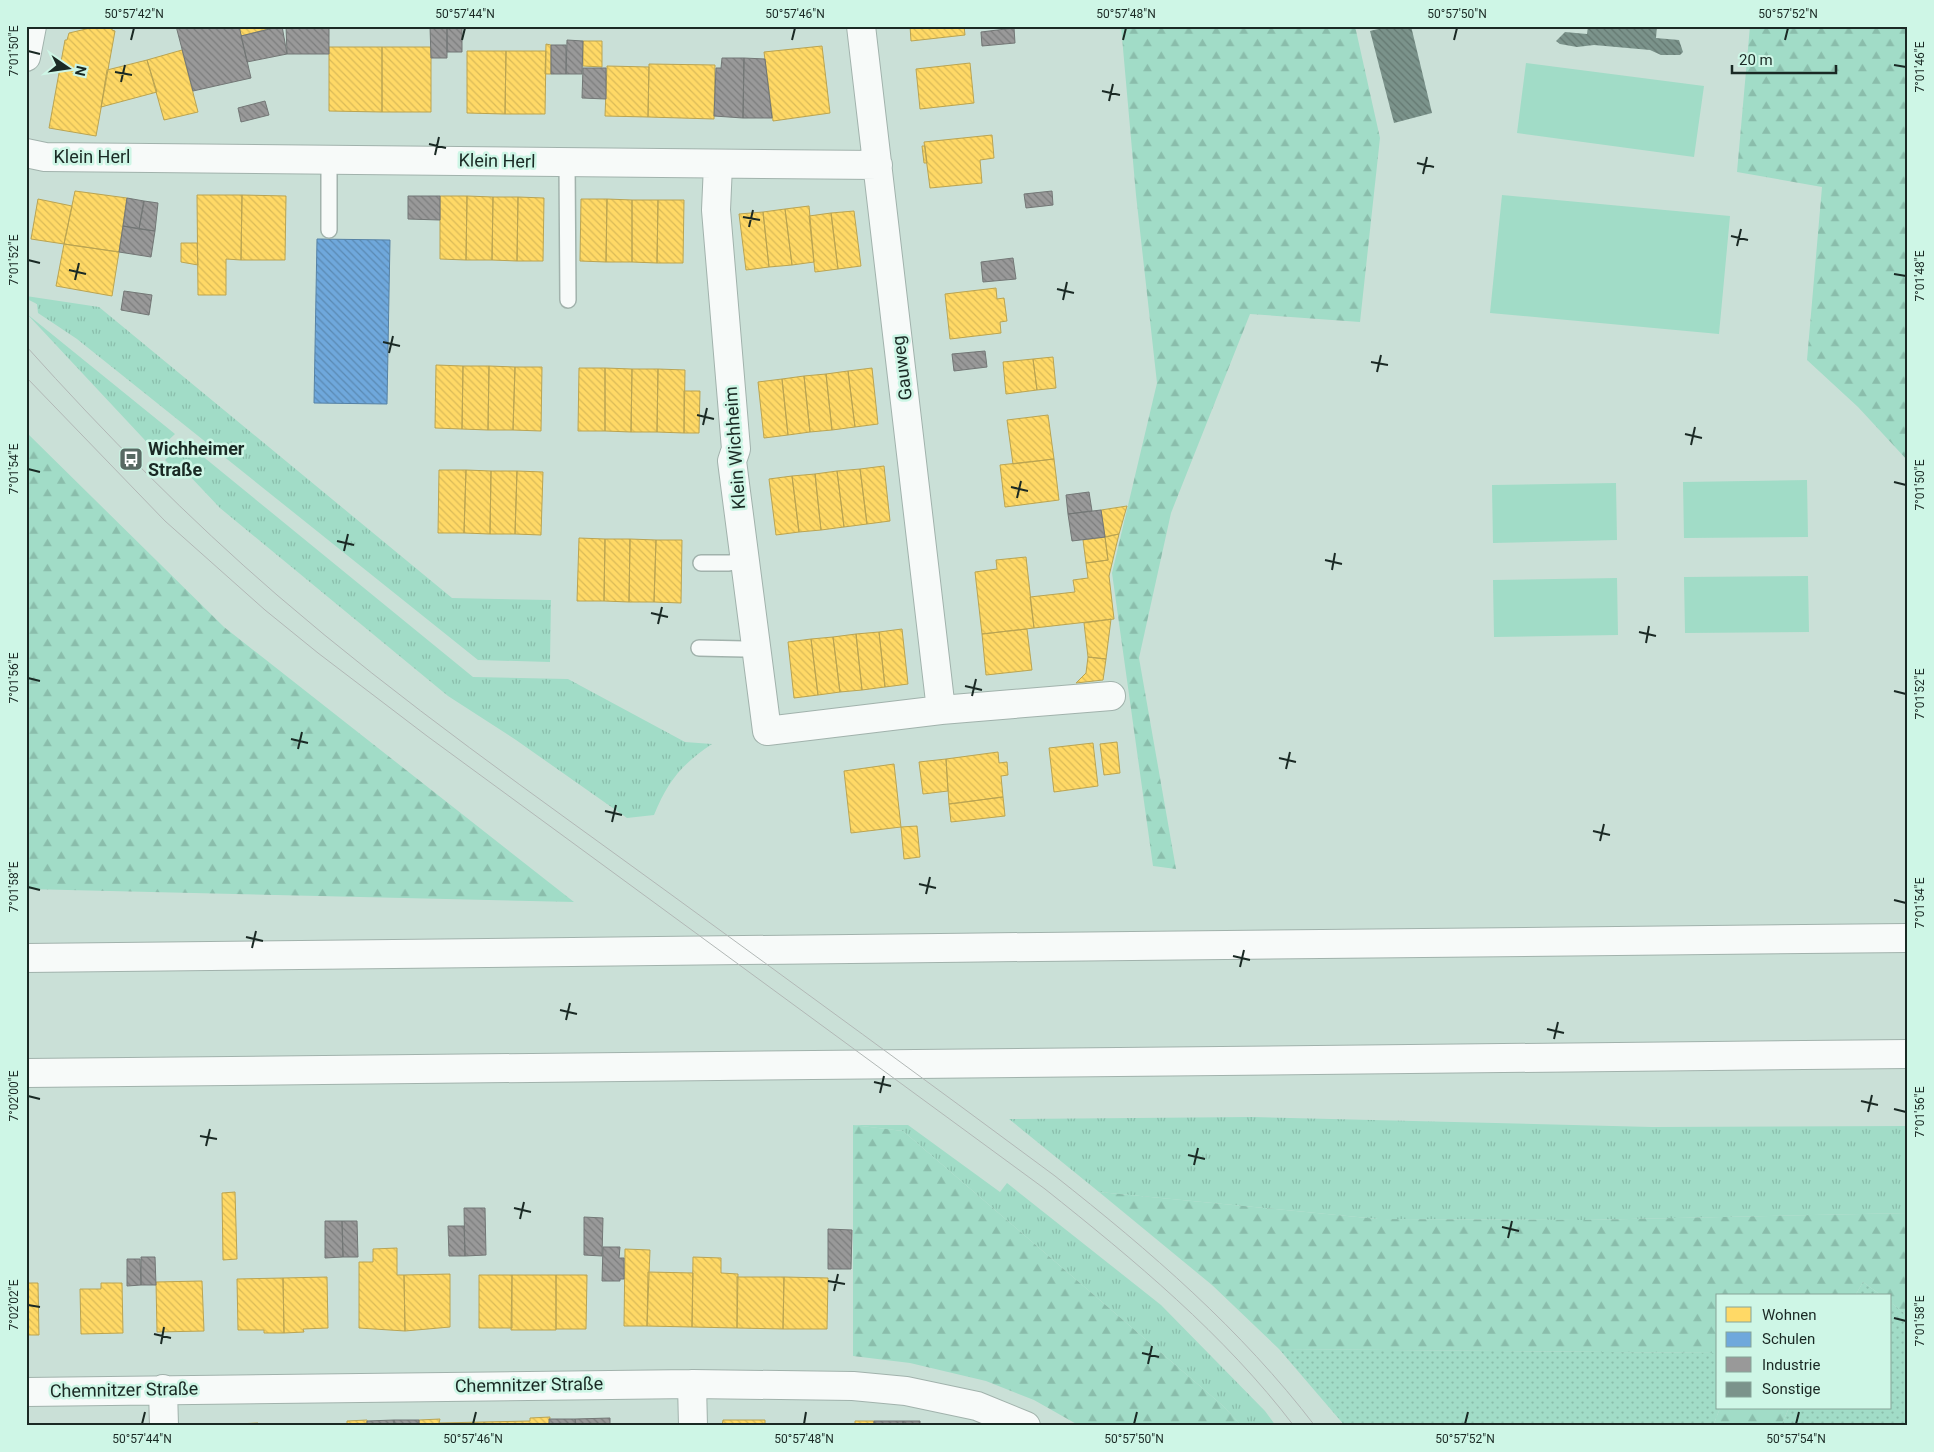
<svg xmlns="http://www.w3.org/2000/svg" width="1934" height="1452" viewBox="0 0 1934 1452" font-family="Roboto,sans-serif">
  <style>
    .grass { fill: url(#grass-tufts) }
    .forest { fill: url(#forest-firs) }
    .garden { fill: url(#garden-dots) }
    .pitch { fill: #a1dcc7 }
    .homes { fill: url(#homes-back-hatch); stroke: #baa452 }
    .schools { fill: url(#schools-back-hatch); stroke: #5682a5 }
    .industry { fill: url(#industry-back-hatch); stroke: #737776 }
    .building { fill: url(#building-back-hatch) }
    .lines { fill: none; stroke-linecap: round; stroke-linejoin: round }
    .service-casing { stroke: #a1b2ac; stroke-width: 18 }
    .minor-casing { stroke: #a1b2ac; stroke-width: 30 }
    .motorway-casing { stroke: #a1b2ac; stroke-width: 30 }
    .service { stroke: #f7faf9; stroke-width: 15 }
    .minor { stroke: #f7faf9; stroke-width: 28 }
    .motorway { stroke: #f7faf9; stroke-width: 28 }
    .tram { stroke: #b2b8b6; stroke-width: 1 }
    .ticks { fill: none; stroke: #1a2924; stroke-width: 2 }
    .labels { text-anchor: middle; stroke-width: 5; stroke-linejoin: round; paint-order: stroke }
    .street-label { font-size: 18px; fill: #1a2924; stroke: #cef6e6 }
    .poi-label { font-size: 18px; font-weight: bold; fill: #1a2924; stroke: #cef6e6; text-anchor: start }
    .neatline { fill: none; stroke: #1a2924; stroke-width: 2 }
    .ticks-label { font-size: 12px; text-anchor: middle; fill: #1a2924 }
  </style>
  <defs>
    <pattern id="grass-tufts" width="24" height="20" patternUnits="userSpaceOnUse" patternTransform="scale(1.25)"><rect width="24" height="20" fill="#a1dcc7"/><path d="M3 7l-1-3M5 7V3M7 7l1-3M15 17l-1-3M17 17v-4M19 17l1-3" fill="none" stroke="#8abdab"/></pattern>
    <pattern id="forest-firs" width="22" height="20" patternUnits="userSpaceOnUse" patternTransform="scale(1.25)"><rect width="22" height="20" fill="#a1dcc7"/><path d="M5 1l3.5 6h-7zM16 11l3.5 6h-7z" fill="#8abdab"/></pattern>
    <pattern id="garden-dots" width="8" height="8" patternUnits="userSpaceOnUse" patternTransform="scale(1.25)"><rect width="8" height="8" fill="#a1dcc7"/><path d="M2 2h.1M6 6h.1" fill="none" stroke="#8abdab" stroke-width="1.8" stroke-linecap="round"/></pattern>
    <pattern id="homes-back-hatch" width="6" height="6" patternUnits="userSpaceOnUse" patternTransform="scale(1.25)"><rect width="6" height="6" fill="#ffd966"/><path d="M-1 5l2 2M0 0l6 6M5-1l2 2" fill="none" stroke="#daba58"/></pattern>
    <pattern id="schools-back-hatch" width="6" height="6" patternUnits="userSpaceOnUse" patternTransform="scale(1.25)"><rect width="6" height="6" fill="#6fa8dc"/><path d="M-1 5l2 2M0 0l6 6M5-1l2 2" fill="none" stroke="#5a89b2"/></pattern>
    <pattern id="industry-back-hatch" width="6" height="6" patternUnits="userSpaceOnUse" patternTransform="scale(1.25)"><rect width="6" height="6" fill="#999"/><path d="M-1 5l2 2M0 0l6 6M5-1l2 2" fill="none" stroke="#7c7d7d"/></pattern>
    <pattern id="building-back-hatch" width="6" height="6" patternUnits="userSpaceOnUse" patternTransform="scale(1.25)"><rect width="6" height="6" fill="#7b938b"/><path d="M-1 5l2 2M0 0l6 6M5-1l2 2" fill="none" stroke="#647871"/></pattern>
  </defs>
  <rect width="100%" height="100%" fill="#cae0d7"/>
  <!-- grass -->
  <path class="grass" d="M26,296L99,307L452,598L551,600L550,662L478,660L77,339L38,313L37,304L27,299Z
    M27,314L175,434L156,452Z
    M184,441L473,677L568,679L685,742L712,744C681,765 668,781 654,815L627,818L516,740L448,696L220,508L185,471L180,475L165,460Z
    M1252,1117L1652,1127L1908,1126V1213L1584,1220L1378,1219L1099,1192L1009,1119Z
    M853,1125H908L1000,1192L1007,1183L1161,1305L1265,1411L1276,1426H1242L1222,1405L903,1131Z"/>
  <!-- forest -->
  <path class="forest" d="M1121,26H1355L1380,138L1360,322L1250,314L1171,513L1139,658L1176,869L1153,866L1112,573L1157,383L1136,195Z
    M1750,26H1908V461L1858,407L1807,360L1822,187L1737,172Z
    M26,432L224,627L574,902L26,889Z
    M853,1125L903,1131L1222,1405L1242,1426H1080L1034,1400L986,1381L910,1363L853,1356Z
    M1099,1192L1378,1219L1584,1220L1908,1213V1316L1890,1302V1296H1882L1863,1282L1855,1296H1718V1353L1279,1349L1212,1285Z
    M1720,1408H1789L1781,1426H1713Z"/>
  <!-- garden -->
  <path class="garden" d="M1863,1282L1882,1296H1855Z
    M1890,1302L1908,1316V1426H1781L1789,1408H1890Z
    M1279,1349L1718,1353V1408H1720L1713,1426H1345Z"/>
  <!-- pitch -->
  <path class="pitch" d="M1526,63L1704,86L1694,157L1517,133Z
    M1502,195L1730,216L1719,334L1490,313Z
    M1807,480L1808,537L1684,538L1683,482Z
    M1616,483L1617,540L1493,543L1492,485Z
    M1808,576L1809,632L1685,633L1684,577Z
    M1617,578L1618,635L1494,637L1493,580Z"/>
  <!-- homes -->
  <path class="homes" d="M99,26H112V30L115,31L96,136L49,128L65,40H67L69,33Z
    M239,26H267L268,29L241,36Z
    M910,26H964L965,35L911,41Z
    M583,41H602V67L583,66Z
    M546,44L551,45V74H545Z
    M822,46L830,113L773,121L764,52Z
    M329,47H382V112L329,111Z
    M382,47H431V112H382Z
    M182,50L198,112L164,120L147,60Z
    M467,51H506L505,114L467,113Z
    M506,51H546L545,114H505Z
    M147,60L157,92L101,107L107,70Z
    M970,63L974,103L920,109L916,69Z
    M649,64L715,65L714,119L648,117Z
    M607,66L649,67L648,117L605,116Z
    M992,135L994,158L980,160L982,183L930,188L924,142Z
    M922,146H925L927,163H924Z
    M75,191L127,198L119,252L64,244Z
    M197,195H242L241,260L226,259V295H198Z
    M242,195L286,196L285,260H241Z
    M440,196H467L466,260L440,259Z
    M467,196L493,197L492,260H466Z
    M493,197H518L517,261L492,260Z
    M518,197L544,198L543,261H517Z
    M38,199L72,206L64,244L31,239Z
    M581,199H607L606,262L580,261Z
    M607,199L632,200V262H606Z
    M632,200H658L657,263L632,262Z
    M658,200H684L683,263H657Z
    M809,206L814,262L792,265L785,209Z
    M785,209L792,265L769,267L763,212Z
    M854,211L861,266L838,269L831,213Z
    M763,212L769,267L746,270L739,214Z
    M831,213L838,269L815,272L809,216Z
    M181,243H197L198,265L181,262Z
    M64,244L119,252L112,296L56,286Z
    M996,288L997,299L1004,298L1007,321L1000,322L1001,333L950,339L945,294Z
    M1053,357L1056,388L1037,390L1033,359Z
    M1033,359L1037,390L1006,394L1003,362Z
    M436,365L463,366L462,429L435,428Z
    M463,366H489L488,430L462,429Z
    M489,366L515,367L513,430H488Z
    M515,367H542L541,431L513,430Z
    M579,368H605V431H578Z
    M605,368L632,369L631,432L605,431Z
    M872,368L878,424L855,427L848,371Z
    M632,369H658L657,432H631Z
    M658,369L685,370L684,433L657,432Z
    M848,371L855,427L832,430L826,374Z
    M826,374L832,430L810,432L804,376Z
    M804,376L810,432L788,435L782,379Z
    M782,379L788,435L764,438L758,382Z
    M684,391H700L699,433H684Z
    M1048,415L1054,459L1013,464L1007,420Z
    M1054,459L1059,500L1005,507L1000,465Z
    M884,466L890,521L867,524L860,469Z
    M860,469L867,524L844,527L837,471Z
    M439,470H466L464,533H438Z
    M466,470L491,471L490,534L464,533Z
    M491,471H517L515,534H490Z
    M517,471L543,472L541,535L515,534Z
    M837,471L844,527L821,530L815,474Z
    M815,474L821,530L799,532L792,476Z
    M792,476L799,532L776,535L769,479Z
    M1127,506L1119,534L1105,537L1101,510Z
    M1119,534L1109,576L1114,619L1034,628L1030,597L1075,592L1073,580L1088,578L1086,563L1108,560L1105,537Z
    M1105,537L1108,560L1086,563L1083,540Z
    M579,538L605,539L604,601H577Z
    M605,539H630L629,602L604,601Z
    M630,539L656,540L654,602H629Z
    M656,540H682L681,603L654,602Z
    M1026,557L1034,628L982,634L975,572L997,569L996,560Z
    M1111,619L1106,659L1088,657L1084,623Z
    M902,629L908,684L885,687L879,632Z
    M1027,629L1032,670L986,675L982,634Z
    M879,632L885,687L862,690L856,634Z
    M856,634L862,690L840,692L833,637Z
    M833,637L840,692L818,695L811,639Z
    M811,639L818,695L794,698L788,642Z
    M1088,657L1106,659L1103,680L1076,683L1086,673Z
    M1117,742L1120,773L1104,775L1100,744Z
    M1093,743L1098,786L1054,792L1049,748Z
    M998,752L999,763L1007,762L1008,775L1001,776L1003,797L949,804L946,759Z
    M946,759L948,791L923,794L919,762Z
    M894,764L901,827L851,833L844,771Z
    M1003,797L1005,816L951,822L949,804Z
    M917,826L920,857L904,859L901,827Z
    M235,1192L237,1259L223,1260L222,1193Z
    M397,1248V1275H404L405,1331L359,1328V1262H373V1249Z
    M625,1249L650,1250L647,1326H624Z
    M693,1257L721,1258V1273L738,1274L737,1328L692,1327Z
    M648,1272L693,1273L692,1327L647,1326Z
    M450,1274V1327L405,1331L404,1275Z
    M479,1275H512V1328H479Z
    M512,1275H556V1330H511Z
    M556,1275H587L586,1329H556Z
    M327,1277L328,1328L303,1329L304,1332L284,1333L283,1278Z
    M737,1277H784L783,1329L737,1328Z
    M784,1277L828,1278L827,1329H783Z
    M283,1278L284,1333H264V1330H238L237,1279Z
    M202,1281L204,1331L157,1332L156,1282Z
    M26,1283H38L39,1335H26Z
    M101,1283H122L123,1333L81,1334L80,1289H101Z
    M550,1417L549,1426H484V1422L530,1421V1418Z
    M440,1419L439,1423L484,1422V1426H419V1420Z
    M723,1420H765V1425L810,1426H722Z
    M347,1421L367,1420V1426H347Z
    M855,1421H874V1426H810L855,1425Z
    M258,1423V1426H237V1424Z"/>
  <!-- schools -->
  <path class="schools" d="M317,239L390,240L387,404L314,403Z"/>
  <!-- industry -->
  <path class="industry" d="M176,26H239L251,78L193,91Z
    M282,26L287,54L247,62L241,36Z
    M286,26H329V54H287Z
    M430,26H447V58H431Z
    M447,26H462V52H447Z
    M1014,28L1015,43L982,46L981,32Z
    M567,40L583,41L582,74H566Z
    M551,45H566V74H551Z
    M722,58H744L743,118L714,116L716,68H721Z
    M744,58L765,59L772,118H743Z
    M583,68H606V99L582,98Z
    M265,101L269,115L241,122L238,108Z
    M1052,191L1053,205L1026,208L1024,194Z
    M408,196H440V220L408,219Z
    M127,198L144,201L139,229L123,226Z
    M144,201L158,203L155,231L139,229Z
    M123,226L155,231L151,257L119,252Z
    M1013,258L1016,279L983,282L981,262Z
    M124,291L152,295L149,315L121,310Z
    M985,351L987,367L954,371L952,354Z
    M1089,492L1092,511L1068,514L1066,495Z
    M1101,510L1105,537L1072,541L1068,514Z
    M464,1208H485L486,1255L465,1256Z
    M584,1217L603,1218L602,1256L584,1255Z
    M325,1221H342L343,1257L325,1258Z
    M342,1221H357L358,1257H343Z
    M448,1226H464L465,1256H449Z
    M828,1229L852,1230L851,1269H828Z
    M603,1247H620L619,1258H624V1279H620V1281H602Z
    M141,1257H155L156,1285H141Z
    M127,1259H140L141,1285L127,1286Z
    M610,1418V1426H576L575,1419Z
    M549,1419H575L576,1426H549Z
    M394,1420H419V1426H394Z
    M394,1420V1426H367V1421Z
    M874,1421H903V1426H874Z
    M903,1421H920V1426H903Z"/>
  <!-- building -->
  <path class="building" d="M1390,26H1411L1432,113L1394,123L1370,31Z
    M1588,26H1657L1656,38L1679,40L1683,52L1680,55H1661L1650,50L1594,45L1577,47L1560,44L1556,41L1565,32L1587,34Z"/>
  <g class="lines">
    <!-- service casing -->
    <g class="service-casing">
      <path id="service" d="M329,158V230
        M567,162L568,300
        M701,563H729L745,560
        M699,648L744,649L756,647"/>
    </g>
    <!-- minor casing -->
    <g class="minor-casing">
      <path id="minor" d="M861,26L941,710
        M26,57L32,26
        M26,153L45,157L878,165
        M718,165L716,210L736,449L732,461L767,731L941,710L1111,696
        M692,1384L693,1426
        M163,1389L164,1426
        M26,1392L692,1384L853,1386L906,1391L977,1406L1026,1426"/>
    </g>
    <!-- motorway casing -->
    <g class="motorway-casing">
      <path id="motorway" d="M26,958C653,953 1281,942 1908,938
        M26,1073L1908,1054"/>
    </g>
    <!-- service -->
    <use href="#service" class="service"/>
    <!-- minor -->
    <use href="#minor" class="minor"/>
    <!-- motorway -->
    <use href="#motorway" class="motorway"/>
    <!-- tram -->
    <path class="tram" d="M26,346C105,434 188,518 277,595C401,702 536,796 669,893C798,987 927,1081 1055,1176C1150,1251 1241,1329 1315,1426
      M26,377L165,521L265,610L318,653L427,736L1045,1189C1134,1260 1224,1334 1294,1426"/>
  </g>
  <!-- ticks -->
  <path class="ticks" d="M131,40L134,28M462,40L465,28M792,40L795,28M1123,40L1126,28M1454,40L1457,28M1785,40L1788,28M28,51L40,54M1894,65L1906,67M115,72L132,75M121,82L125,65M1102,91L1120,95M1109,101L1113,84M429,144L446,148M435,155L439,137M1417,163L1434,167M1423,174L1427,157M743,217L760,220M749,227L753,210M1731,236L1748,240M1737,246L1741,229M28,260L40,263M69,270L86,274M1894,274L1906,276M75,280L79,263M1057,289L1074,293M1063,300L1067,282M383,342L400,346M389,353L393,336M1371,362L1388,365M1377,372L1381,355M697,415L714,419M703,425L707,408M1685,434L1702,438M1691,445L1695,427M28,469L40,472M1894,482L1906,485M1011,487L1028,491M1017,498L1021,481M337,541L354,545M344,551L348,534M1325,560L1342,564M1332,570L1335,553M651,613L668,617M658,624L662,607M1639,632L1656,636M1646,643L1649,626M28,678L40,681M965,686L982,690M1894,691L1906,694M972,696L976,679M291,739L308,743M298,749L302,732M1279,758L1296,762M1286,769L1290,752M605,811L622,815M612,822L616,805M1593,831L1610,835M1600,841L1604,824M919,884L936,888M28,887L40,890M926,894L930,877M1894,900L1906,903M246,937L263,941M252,948L256,931M1233,956L1250,960M1240,967L1244,950M560,1010L577,1014M566,1020L570,1003M1547,1029L1564,1033M1554,1039L1558,1022M874,1082L891,1086M880,1093L884,1076M28,1096L40,1099M1861,1101L1878,1105M1894,1109L1906,1112M1868,1112L1872,1095M200,1136L217,1139M206,1146L210,1129M1188,1155L1205,1159M1194,1165L1198,1148M514,1208L531,1212M520,1219L524,1202M1502,1227L1519,1231M1508,1238L1512,1221M828,1281L845,1284M834,1291L838,1274M28,1305L40,1307M1894,1318L1906,1321M154,1334L171,1338M161,1344L164,1327M1142,1353L1159,1357M1148,1364L1152,1346M142,1424L145,1412M473,1424L476,1412M804,1424L806,1412M1134,1424L1137,1412M1465,1424L1468,1412M1796,1424L1799,1412"/>
  <!-- icons -->
  <defs>
    <g id="bus-square" transform="scale(1.25)"><rect x="-9" y="-9" width="18" height="18" rx="4" fill="#586963" stroke="#cef6e6"/><path d="M-5-6H5V4H4V6H2V4H-2V6H-4V4H-5ZM-3.5-4V0h7V-4ZM-3.5 1.2v1.5H-2V1.2ZM2 1.2v1.5H3.5V1.2Z" fill="#fff"/></g>
  </defs>
  <g fill-rule="evenodd">
    <use href="#bus-square" x="131" y="459"/>
  </g>
  <g class="labels">
    <!-- street labels -->
    <g class="street-label">
      <text x="92" y="163">Klein Herl</text>
      <text transform="translate(497 161) rotate(1)" y="6">Klein Herl</text>
      <text transform="translate(902 368) rotate(-97)" y="6">Gauweg</text>
      <text transform="translate(735 448) rotate(-94)" y="6">Klein Wichheim</text>
      <text transform="translate(529 1385) rotate(-1)" y="6">Chemnitzer Straße</text>
      <text transform="translate(124 1390) rotate(-1)" y="6">Chemnitzer Straße</text>
    </g>
    <!-- poi labels -->
    <g class="poi-label">
      <text x="148" y="455">Wichheimer<tspan x="148" dy="21">Straße</tspan></text>
    </g>
  </g>
  <!-- border -->
  <rect width="1934" height="1452" fill="none" stroke="#cef6e6" stroke-width="55"/>
  <!-- legend -->
  <rect x="1716" y="1294" width="175" height="115" fill="#cef6e6" stroke="#86a498"/>
  <rect x="1726" y="1307" width="25" height="15" fill="#ffd966" stroke="#86a498"/>
  <text x="1762" y="1320" font-size="15" fill="#1a2924">Wohnen</text>
  <rect x="1726" y="1332" width="25" height="15" fill="#6fa8dc" stroke="#86a498"/>
  <text x="1762" y="1344" font-size="15" fill="#1a2924">Schulen</text>
  <rect x="1726" y="1357" width="25" height="15" fill="#999999" stroke="#86a498"/>
  <text x="1762" y="1370" font-size="15" fill="#1a2924">Industrie</text>
  <rect x="1726" y="1382" width="25" height="15" fill="#7b938b" stroke="#86a498"/>
  <text x="1762" y="1394" font-size="15" fill="#1a2924">Sonstige</text>
  <!-- north arrow -->
  <g transform="translate(68 68) rotate(103)" stroke="#cef6e6" stroke-width="4" paint-order="stroke">
  <path d="M0-4L9 19L0 12L-9 19Z" fill="#1a2924"/>
  <text y="-8" font-size="14" font-weight="bold" text-anchor="middle" fill="#1a2924">N</text>
  </g>
  <!-- scale -->
  <path d="M1732 65v8h104v-8" fill="none" stroke="#1a2924" stroke-width="2.5"/>
  <text x="1739" y="65" font-size="15" fill="#1a2924" stroke="#cef6e6" stroke-width="4" paint-order="stroke">20 m</text>
  <rect x="28" y="28" width="1878" height="1396" class="neatline"/>
  <g class="ticks-label">
    <text x="134" y="18">50°57'42"N</text>
    <text x="465" y="18">50°57'44"N</text>
    <text x="795" y="18">50°57'46"N</text>
    <text x="1126" y="18">50°57'48"N</text>
    <text x="1457" y="18">50°57'50"N</text>
    <text x="1788" y="18">50°57'52"N</text>
    <text transform="translate(14 51) rotate(-90)" y="4">7°01'50"E</text>
    <text transform="translate(1920 67) rotate(-90)" y="4">7°01'46"E</text>
    <text transform="translate(14 260) rotate(-90)" y="4">7°01'52"E</text>
    <text transform="translate(1920 276) rotate(-90)" y="4">7°01'48"E</text>
    <text transform="translate(14 469) rotate(-90)" y="4">7°01'54"E</text>
    <text transform="translate(1920 485) rotate(-90)" y="4">7°01'50"E</text>
    <text transform="translate(14 678) rotate(-90)" y="4">7°01'56"E</text>
    <text transform="translate(1920 694) rotate(-90)" y="4">7°01'52"E</text>
    <text transform="translate(14 887) rotate(-90)" y="4">7°01'58"E</text>
    <text transform="translate(1920 903) rotate(-90)" y="4">7°01'54"E</text>
    <text transform="translate(14 1096) rotate(-90)" y="4">7°02'00"E</text>
    <text transform="translate(1920 1112) rotate(-90)" y="4">7°01'56"E</text>
    <text transform="translate(14 1305) rotate(-90)" y="4">7°02'02"E</text>
    <text transform="translate(1920 1321) rotate(-90)" y="4">7°01'58"E</text>
    <text x="142" y="1443">50°57'44"N</text>
    <text x="473" y="1443">50°57'46"N</text>
    <text x="804" y="1443">50°57'48"N</text>
    <text x="1134" y="1443">50°57'50"N</text>
    <text x="1465" y="1443">50°57'52"N</text>
    <text x="1796" y="1443">50°57'54"N</text>
  </g>
</svg>
